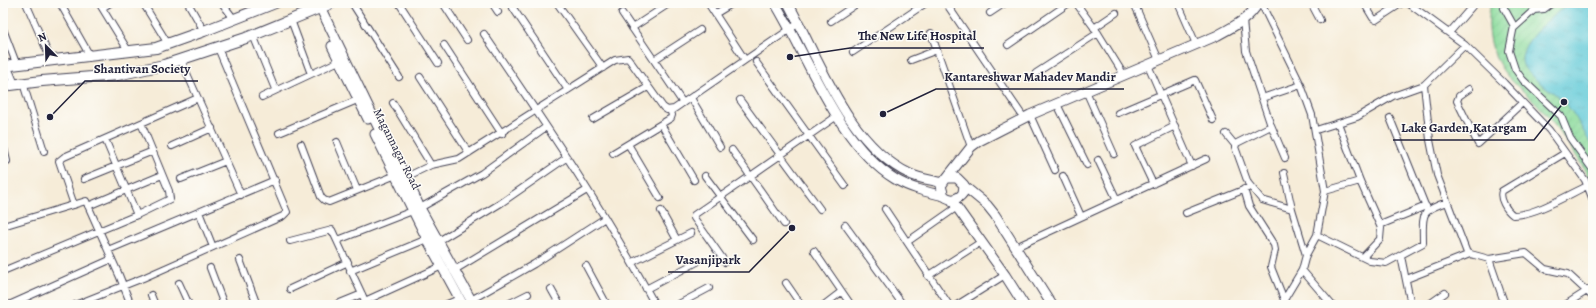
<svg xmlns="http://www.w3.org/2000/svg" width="1596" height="308" viewBox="0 0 1596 308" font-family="Alegreya,serif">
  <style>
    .garden { fill: url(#garden-furrows); stroke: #557e6a }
    .water { fill: url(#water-ripples); stroke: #407689 }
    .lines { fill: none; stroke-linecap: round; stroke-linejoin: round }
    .street-casing { stroke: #424053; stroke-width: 8 }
    .secondary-casing { stroke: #424053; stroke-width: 11 }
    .primary-casing { stroke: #424053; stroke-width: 12 }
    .street { stroke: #fff; stroke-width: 6 }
    .secondary { stroke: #fff; stroke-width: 9 }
    .primary { stroke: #fff; stroke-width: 10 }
    .labels { text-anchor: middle; stroke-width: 3; stroke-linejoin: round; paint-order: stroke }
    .street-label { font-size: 12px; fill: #22223b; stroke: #fdfcf7 }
    .leader { fill: none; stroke: #22223b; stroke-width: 1.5 }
    .callout-dot { fill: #22223b; stroke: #fdfcf7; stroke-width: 1.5 }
    .callout-label { font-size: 13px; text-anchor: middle; font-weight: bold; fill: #22223b; stroke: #fdfcf7; stroke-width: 3; stroke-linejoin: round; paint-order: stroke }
  </style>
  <defs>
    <pattern id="garden-furrows" width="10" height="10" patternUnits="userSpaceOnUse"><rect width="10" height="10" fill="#88da9a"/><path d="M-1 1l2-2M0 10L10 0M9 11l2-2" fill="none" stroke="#75bb86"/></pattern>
    <pattern id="water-ripples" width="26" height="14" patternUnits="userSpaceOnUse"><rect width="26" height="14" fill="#5ec9d7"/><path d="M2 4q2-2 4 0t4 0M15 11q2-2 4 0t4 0" fill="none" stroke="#51acb9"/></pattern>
  </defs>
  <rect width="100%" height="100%" fill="#fdfcf7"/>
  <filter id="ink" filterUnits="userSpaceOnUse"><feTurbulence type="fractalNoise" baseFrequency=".025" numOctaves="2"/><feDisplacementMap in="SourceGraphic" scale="8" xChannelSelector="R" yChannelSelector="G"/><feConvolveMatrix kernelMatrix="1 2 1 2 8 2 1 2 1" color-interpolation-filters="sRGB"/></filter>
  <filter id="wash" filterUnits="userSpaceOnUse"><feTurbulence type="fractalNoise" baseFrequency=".012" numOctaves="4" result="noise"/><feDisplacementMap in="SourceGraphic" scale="16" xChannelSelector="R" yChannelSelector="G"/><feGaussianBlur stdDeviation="0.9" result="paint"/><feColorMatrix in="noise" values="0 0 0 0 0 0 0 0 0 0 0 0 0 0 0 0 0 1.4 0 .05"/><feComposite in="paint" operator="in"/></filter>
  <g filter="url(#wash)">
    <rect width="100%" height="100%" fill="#f6ecd8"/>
    <!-- garden -->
    <path class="garden" d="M1491,3H1593V187C1581,160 1563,135 1544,112C1534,99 1520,90 1509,78C1491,58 1485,28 1491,3Z"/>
    <!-- water -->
    <path class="water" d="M1571,3H1593V148C1584,133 1576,114 1563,101C1552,90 1536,82 1526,70C1508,49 1556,12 1571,3Z"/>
  </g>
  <g filter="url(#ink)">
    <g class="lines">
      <!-- street casing -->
      <g class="street-casing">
        <path id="street" d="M26,3L51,60
          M60,3L90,56
          M99,3L129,52
          M143,3L168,44
          M188,3L204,31
          M222,3L234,19
          M352,3L399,77
          M399,3L438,63
          M443,3L467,40
          M492,3L498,12
          M557,3L603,68
          M708,3L745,60
          M946,3L1024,118
          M1076,3L1098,33L1124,75
          M1134,3L1159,60
          M1178,3L1196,44
          M1261,3L1301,85L1312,115L1325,191L1317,235L1306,255L1302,270L1281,305
          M1311,3L1320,20
          M1364,3L1373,18L1376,20L1402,3
          M1408,3L1465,45L1504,83L1549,130L1585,180L1593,200
          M102,8L110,3
          M513,8L568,90
          M1504,8L1514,26L1509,51L1515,69L1523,80L1561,116L1570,138L1593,170
          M622,13L683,103
          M990,13L1005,3
          M715,14L733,3
          M291,20L311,74
          M1243,20L1246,51L1271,126L1237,143L1235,147L1248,183L1262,200L1292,209L1306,255
          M831,21L858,3
          M632,28L670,3
          M1094,28L1116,13
          M1514,28L1534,10L1544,9L1552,3
          M3,29L16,63
          M931,33L971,147
          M1449,33L1475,3
          M484,34C544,122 605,211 655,305
          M253,35L275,89
          M444,45L502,134
          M1008,45L1069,3
          M853,52L926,3
          M181,60L241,195
          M654,60L700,30
          M911,60L937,50
          M756,62L845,186
          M7,65L15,84
          M1148,65L1192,166
          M1036,73L1098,33
          M420,77L469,153
          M23,83L44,151
          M1424,85L1430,140L1437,175L1467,253L1489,259L1526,253L1545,269L1568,274L1593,297
          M1469,89L1459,96L1457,101L1478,144L1522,103
          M1086,91L1114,154
          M262,97L339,61
          M691,98L720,147
          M1262,98L1301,85
          M740,100L820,209
          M393,103L431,165
          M1057,104L1087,165
          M1118,113L1195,80L1213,120
          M1030,115L1055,170
          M1390,118L1427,210
          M593,119L648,87
          M1338,123L1360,181L1381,228L1380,239L1363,257
          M661,124L694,180
          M1271,125L1285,158
          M1316,130L1357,117L1393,96L1424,85L1465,45
          M279,133L362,98
          M1226,134L1235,145
          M105,139L137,215
          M337,142L357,190
          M3,144L7,161
          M301,144L321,197L324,200L329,202L396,175
          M628,144L660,198
          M172,146L212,128
          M732,150L784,224
          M613,153L671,118L672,115L670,110
          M1565,153L1502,191C1499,198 1506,210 1513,215C1535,215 1566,196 1587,186
          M1098,160L1117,200
          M1284,173L1292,209
          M705,176L753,240
          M1063,176L1081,216
          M404,178L431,165L459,159L615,60L628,58L663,107L667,110L674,109L799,23
          M84,179L153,151
          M181,179L226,161
          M1153,184L1135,146L1175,126
          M1244,189L1249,206L1274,245L1275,250L1271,267L1285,302
          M1325,191L1360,181
          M74,205L59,161L64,157L198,98
          M88,206L162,175
          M420,208L482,173L546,127
          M885,209L949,305
          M661,211L677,240
          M199,212L213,247
          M1186,213L1248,188
          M845,225L903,305
          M1380,225L1426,206
          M3,226L86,201L119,275L131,305
          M1317,235L1370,261L1386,263L1423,243C1423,215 1419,211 1447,202
          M338,240L415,210
          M290,241L332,230L367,305
          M437,242L501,203L566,158
          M907,242L957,207
          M1016,247L1206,159
          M108,250L275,180
          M814,251L851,305
          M1401,256L1411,305
          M1489,259L1505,305
          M240,260L257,305
          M633,262L691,233
          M725,262L694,218V215L837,116
          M586,266L607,305
          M210,268L224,305
          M1302,270L1332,305
          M3,271L137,215L170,199L169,191L141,123
          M350,271L427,239
          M453,271L587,190
          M928,276L981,242
          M1409,278L1470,254
          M179,283L189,305
          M786,283L801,305
          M290,289L348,262
          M551,289L560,305
          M646,289L697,262
          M151,295L155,305
          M471,300L534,264L605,218
          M365,301L442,266
          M9,305L112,259
          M75,305L143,278L283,216L287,212L218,48
          M335,305L362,294
          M445,305L459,299
          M506,305L528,294
          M677,305L709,288
          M824,305L841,292
          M957,305L1005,275
          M1428,305L1445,293
          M1565,305L1593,287"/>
      </g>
      <!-- secondary casing -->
      <g class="secondary-casing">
        <path id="secondary" d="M316,3L321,9L382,135L406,177L420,208L471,300L472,305
          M775,3C808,57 839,145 895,179C910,188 927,192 944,196
          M788,3C819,59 848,145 910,174C920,179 932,180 943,183
          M332,46L368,119
          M375,134L427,239L463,305
          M947,178H957L964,185L963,193C958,200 951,201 944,196L941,186L945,180L971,147L979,141L1030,115L1216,36C1231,28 1250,19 1258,3
          M964,186L987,205L995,215L1052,305
          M951,199L1005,275L1024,305"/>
      </g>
      <!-- primary casing -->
      <g class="primary-casing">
        <path id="primary" d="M3,66L156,48L204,31L275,3
          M3,86L42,81L117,75L164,65L246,38L332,3"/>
      </g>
      <!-- street -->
      <use href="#street" class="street"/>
      <!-- secondary -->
      <use href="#secondary" class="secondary"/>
      <!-- primary -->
      <use href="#primary" class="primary"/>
    </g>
  </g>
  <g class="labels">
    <!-- street labels -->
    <g class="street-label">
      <text transform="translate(397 149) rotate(63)" y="4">Magannagar Road</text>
    </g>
  </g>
  <!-- callouts -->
  <path class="leader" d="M790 57L850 48H984M50 117L85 81H198M883 114L936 89H1124M1564 102L1534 140H1393M792 228L749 272H668"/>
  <g class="callout-dot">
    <circle cx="790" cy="57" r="4"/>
    <circle cx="50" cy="117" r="4"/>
    <circle cx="883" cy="114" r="4"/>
    <circle cx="1564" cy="102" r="4"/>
    <circle cx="792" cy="228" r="4"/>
  </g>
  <g class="callout-label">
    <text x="917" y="40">The New Life Hospital</text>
    <text x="142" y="73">Shantivan Society</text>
    <text x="1030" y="81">Kantareshwar Mahadev Mandir</text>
    <text x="1464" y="132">Lake Garden,Katargam</text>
    <text x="708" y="264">Vasanjipark</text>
  </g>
  <!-- margin -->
  <rect width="1596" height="308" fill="none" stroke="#fdfcf7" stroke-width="16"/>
  <!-- north arrow -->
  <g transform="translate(46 46) rotate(337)" stroke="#fdfcf7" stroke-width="3" paint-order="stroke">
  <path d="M0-3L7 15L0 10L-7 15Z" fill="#22223b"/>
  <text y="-6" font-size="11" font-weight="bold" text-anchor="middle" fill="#22223b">N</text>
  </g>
</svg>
